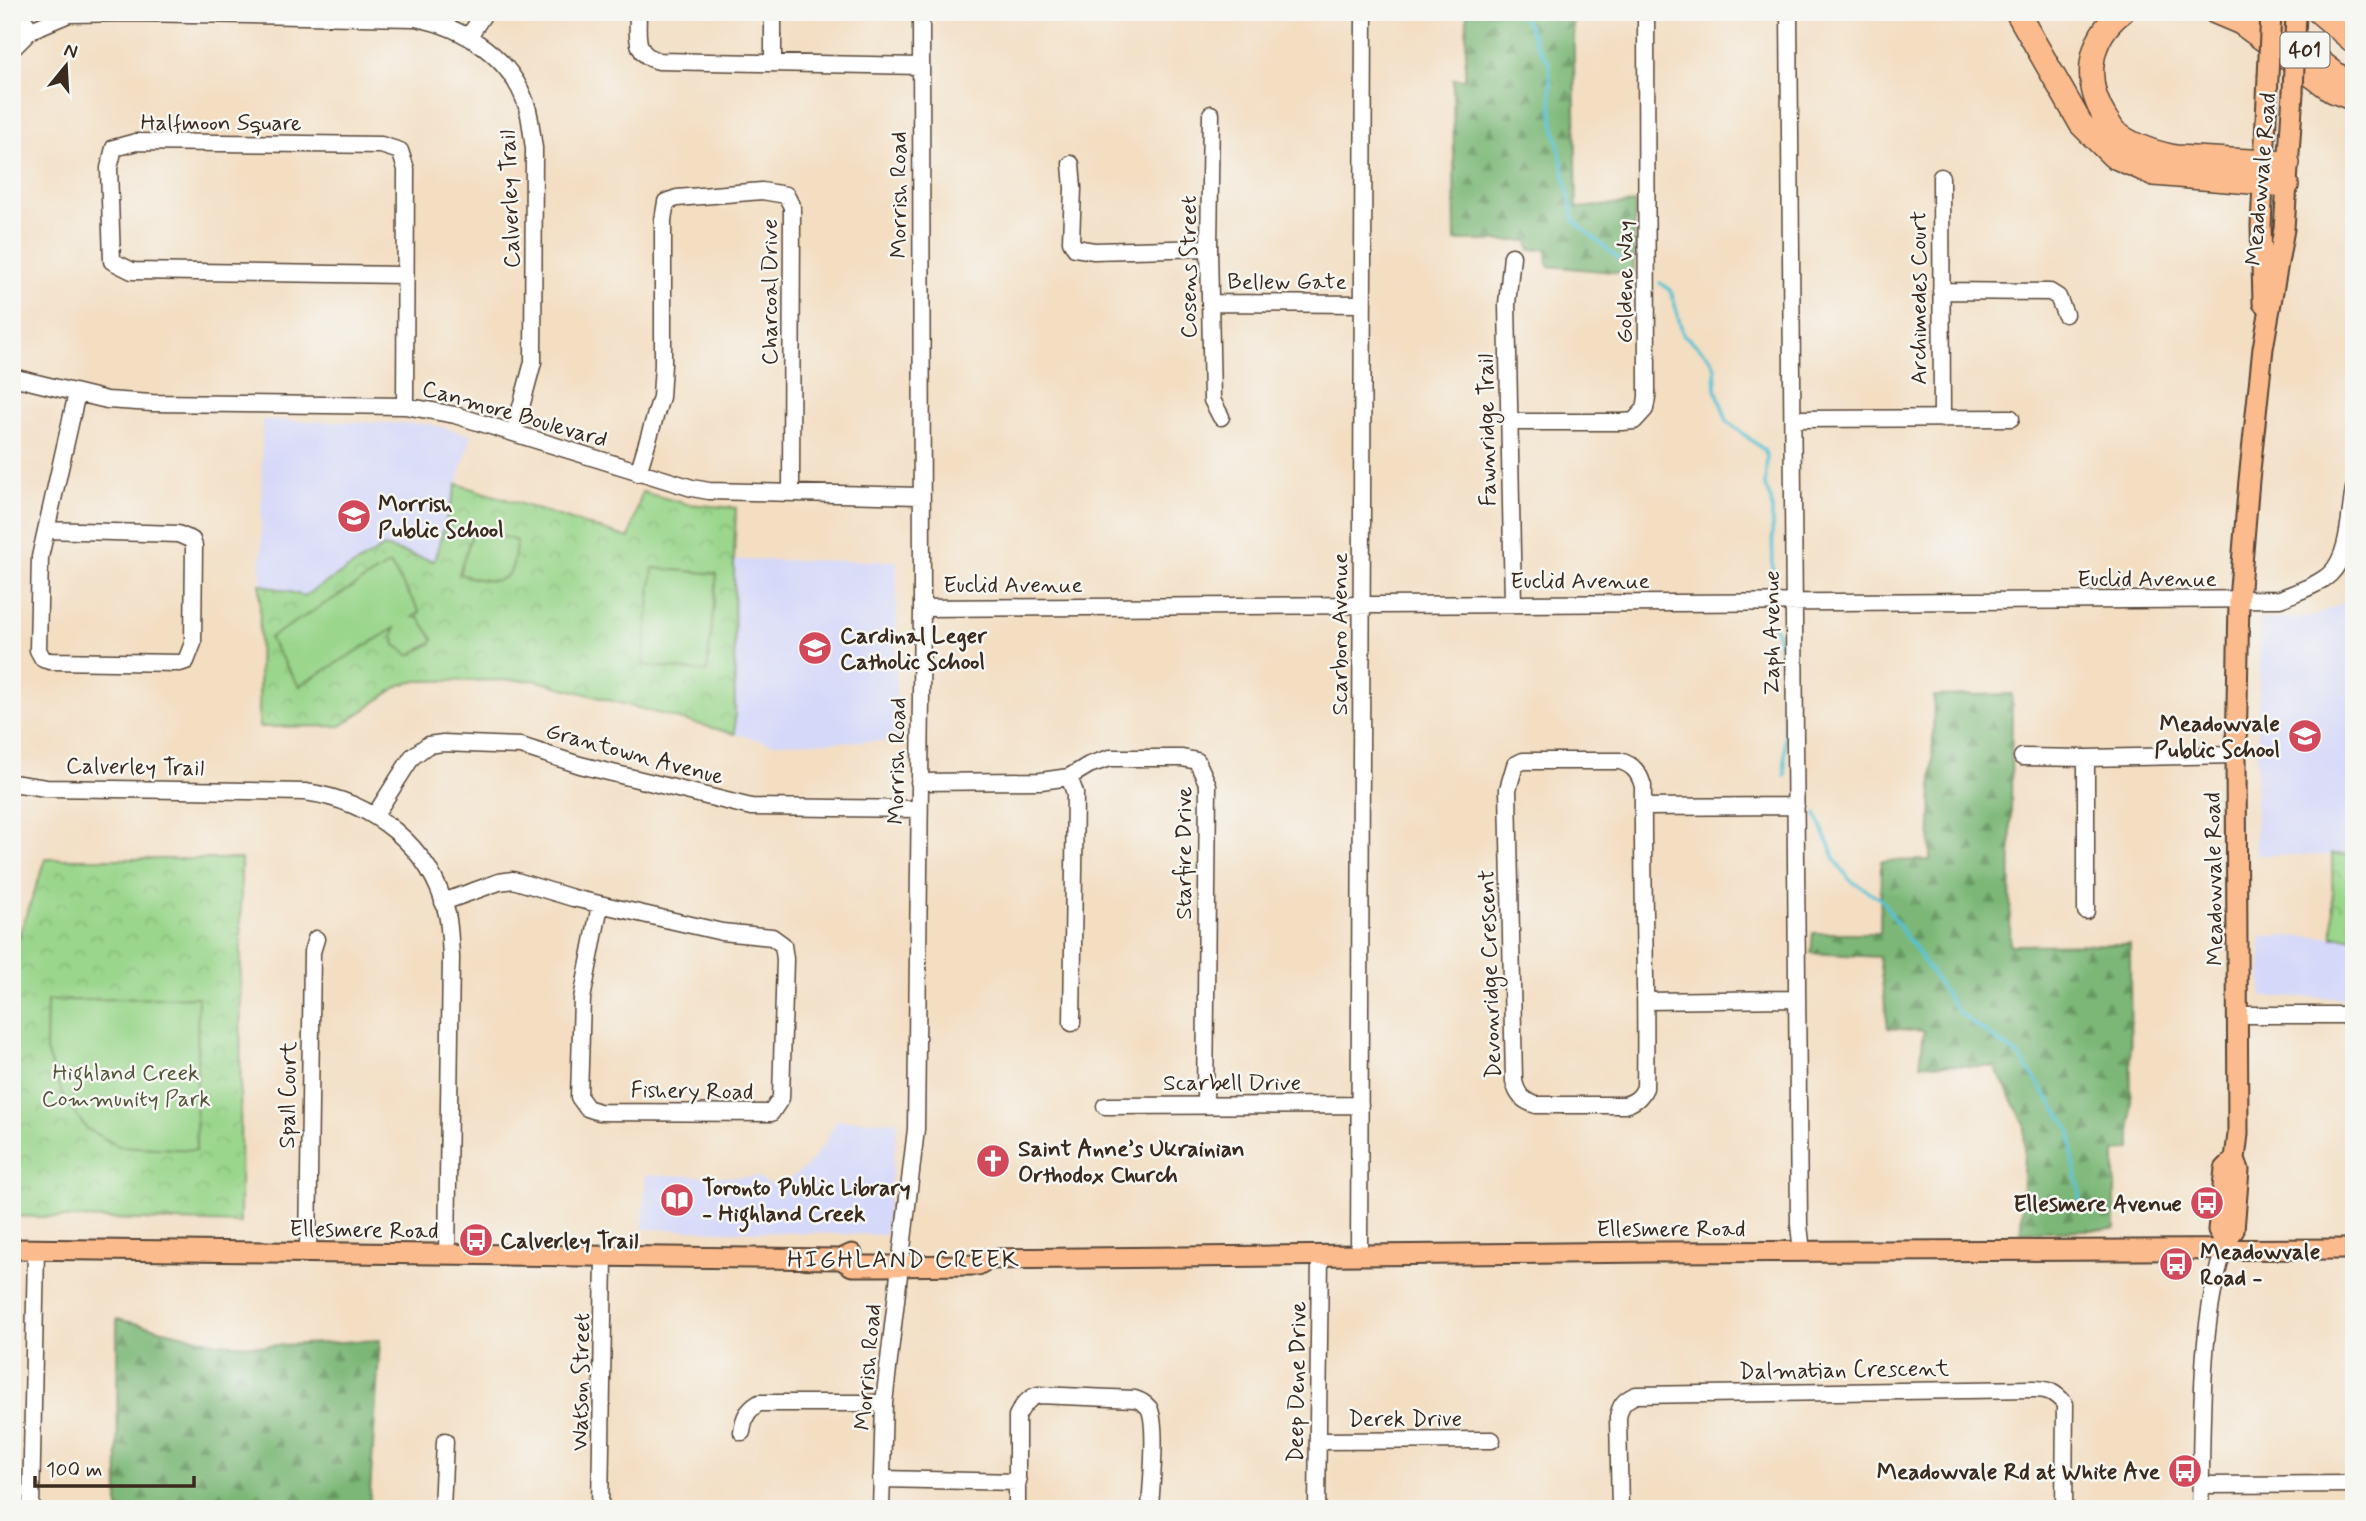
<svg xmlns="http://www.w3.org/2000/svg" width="2366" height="1521" viewBox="0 0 2366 1521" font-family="Mynerve,sans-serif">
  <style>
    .built { fill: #d5d8f9 }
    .forest { fill: url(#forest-firs); stroke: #5b704a; stroke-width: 2 }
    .park { fill: url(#park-crowns); stroke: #6a8054; stroke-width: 2 }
    .pitch { fill: #9ad68b; stroke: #6a8054; stroke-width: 2 }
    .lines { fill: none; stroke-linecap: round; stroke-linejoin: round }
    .stream { stroke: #57c1d3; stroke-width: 3.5 }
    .minor-casing { stroke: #574537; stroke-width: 19 }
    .major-casing { stroke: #574537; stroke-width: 23 }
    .highway-casing { stroke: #574537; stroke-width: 26 }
    .minor { stroke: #fff; stroke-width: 16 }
    .major { stroke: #fbbb8c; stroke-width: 19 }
    .highway { stroke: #fbbb8c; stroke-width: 23 }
    .major-bridge-casing { stroke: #574537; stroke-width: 23; stroke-linecap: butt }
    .major-bridge { stroke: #fbbb8c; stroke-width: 19 }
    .labels { text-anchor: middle; stroke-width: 5; stroke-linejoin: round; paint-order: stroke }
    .shield { fill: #f6f6f2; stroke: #73675e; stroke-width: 2 }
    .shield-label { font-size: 21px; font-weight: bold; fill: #3b2a1e }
    .street-label { font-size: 23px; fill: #3b2a1e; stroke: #f6f6f2 }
    .poi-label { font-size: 23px; font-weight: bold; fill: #3b2a1e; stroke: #f6f6f2; text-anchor: start }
    .park-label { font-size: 23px; fill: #535539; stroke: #f6f6f2 }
    .neighbourhood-label { font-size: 24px; letter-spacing: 2px; fill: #3b2a1e; stroke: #f6f6f2 }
  </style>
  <defs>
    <pattern id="forest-firs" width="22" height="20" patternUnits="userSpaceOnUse" patternTransform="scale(1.75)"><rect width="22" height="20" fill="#7bb777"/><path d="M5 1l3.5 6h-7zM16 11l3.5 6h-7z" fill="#669561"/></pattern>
    <pattern id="park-crowns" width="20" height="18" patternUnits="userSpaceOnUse" patternTransform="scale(1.75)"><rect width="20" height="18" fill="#9ad68b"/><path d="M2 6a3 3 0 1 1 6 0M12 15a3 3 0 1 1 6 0" fill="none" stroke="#86b878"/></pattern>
  </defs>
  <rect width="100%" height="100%" fill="#f6f6f2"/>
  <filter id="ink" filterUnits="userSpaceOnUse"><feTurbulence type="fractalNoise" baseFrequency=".0143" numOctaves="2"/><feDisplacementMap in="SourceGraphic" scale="14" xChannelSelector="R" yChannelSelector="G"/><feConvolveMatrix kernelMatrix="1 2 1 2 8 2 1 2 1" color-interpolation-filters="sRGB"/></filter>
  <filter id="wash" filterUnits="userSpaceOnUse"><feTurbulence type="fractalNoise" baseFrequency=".00686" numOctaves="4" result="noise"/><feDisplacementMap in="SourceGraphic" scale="28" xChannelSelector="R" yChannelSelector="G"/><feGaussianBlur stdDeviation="1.57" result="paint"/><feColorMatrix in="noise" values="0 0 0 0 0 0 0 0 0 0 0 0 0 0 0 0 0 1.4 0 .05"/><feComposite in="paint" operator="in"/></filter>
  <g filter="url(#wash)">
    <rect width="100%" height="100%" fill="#f3dec2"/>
    <!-- built -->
    <path class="built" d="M262,420L430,424L472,435L434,561L384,547L304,596L261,584Z
      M734,560L897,561L896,741L772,743L735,734Z
      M2354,589V855H2255L2260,619L2313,617L2346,601Z
      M2261,936L2354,937V998L2262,997Z
      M837,1120L898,1121L885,1235L643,1229L646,1175L758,1177L768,1184L787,1181L806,1167L822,1147Z"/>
    <!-- forest -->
    <path class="forest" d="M1467,12H1573L1577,208L1635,203L1634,274L1548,266L1547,249L1530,250L1528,241H1455L1453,79H1465Z
      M2012,694L2010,945L2130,944L2131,1149L2115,1152V1229L2021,1232L2025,1124L1995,1067L1920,1064L1924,1031L1888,1028L1879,957L1811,953L1813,933H1880L1881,861L1930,860L1934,696Z
      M117,1319L219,1343L263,1346L380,1340L369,1509H118Z"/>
    <!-- park -->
    <path class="park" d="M457,484L629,538L642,492L687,504L736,508L734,560L735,734L534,680L417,681L400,685L341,726L259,727L260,584L304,596L384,547L434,561Z
      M2332,854L2354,855V937H2333Z
      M46,859H241L240,1223L12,1216V955Z"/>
    <!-- pitch -->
    <path class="pitch" d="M474,528L517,541C515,548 515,556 513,564C507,590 477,579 459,574Z
      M390,564L420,612L413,617L419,618L433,638L432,643L410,655L395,645L393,635L395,628L299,686L269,638Z
      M653,568L717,574L707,672L643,665Z
      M198,997L196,1150L118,1146L87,1129L64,1098L46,1051L47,1001Z"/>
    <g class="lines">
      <!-- stream -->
      <path class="stream" d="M1517,12L1527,23L1537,46L1549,62L1552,114L1574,221L1619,259
        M1660,283L1671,291L1683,334L1710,357L1715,367L1716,389L1727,421L1764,450L1767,457L1765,486L1771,500L1772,509L1773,579
        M1773,624C1787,645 1784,745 1785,776
        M1816,814L1836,861L1850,880L1881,899L1959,1013L2020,1057L2071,1131L2073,1160L2080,1192L2079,1206"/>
    </g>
  </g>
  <g filter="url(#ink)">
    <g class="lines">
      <!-- minor casing -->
      <g class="minor-casing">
        <path id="minor" d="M18,12L31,30
          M638,12C638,34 633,55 659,61L920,66
          M1789,12L1799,1225L1802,1252
          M469,36L485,12
          M12,49L31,30L69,14L133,13L415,18C465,27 514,59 528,110C531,123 532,136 534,148L533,362L514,433
          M773,63V12
          M1211,114L1209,248L1212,400L1221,417
          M1071,164L1073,188L1071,241L1075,248L1094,251L1209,248
          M1941,177L1942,419
          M1512,256L1507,304L1513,603
          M404,275L132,271L112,261L109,168L114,148L136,142L381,145L400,151L406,169L405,406
          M1941,291L2050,292L2058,297L2065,314
          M1211,303L1363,304
          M12,377L107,400L152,403L405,406L455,415L692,488L709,491L920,496
          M1793,419L2011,418
          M1509,422H1622L1634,421L1645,409L1647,397L1646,12
          M638,473L661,397L663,364V220L666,202L677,198L762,191L786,195L792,207L791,492
          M46,530L178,534L192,540L194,546L193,643L186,661L180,663L50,661L43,659L38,650L40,557L77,393
          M922,608L2280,599C2296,592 2317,586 2330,574C2350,555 2349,515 2354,489
          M2022,757L2086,758L2236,755
          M2086,758V911
          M1523,761H1620C1633,765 1639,772 1643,786C1642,887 1647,987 1645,1088C1640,1098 1635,1102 1624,1105H1536C1523,1101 1517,1095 1514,1081L1508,789L1515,765Z
          M1069,777L1075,793L1072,1023
          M919,782L1041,781L1069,777L1089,765L1110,758H1182L1197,761L1208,785L1205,1105
          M12,783L46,788L305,792C372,801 431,846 447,914C450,928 450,943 451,957L447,1255
          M1643,807L1796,806
          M375,815L412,757L428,745L443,743L521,746L580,765L751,807L918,809
          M443,902L499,882L513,880L573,898L722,932L772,937L783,945L785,959L781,1098L771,1113L599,1112L587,1108L579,1097L582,999L600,905
          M1647,1001L1796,999
          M2239,1015H2354
          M1105,1106L1360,1105
          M308,1253L312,952L316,939
          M1359,1255L1364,12
          M742,1432C744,1418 746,1411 759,1403H884
          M1318,1441L1492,1440
          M881,1479L1018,1482
          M2201,1485L2354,1484
          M31,1509L36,1249
          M442,1509L445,1441
          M600,1509L604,1257
          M881,1509L884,1403L916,1129L922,608L921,12
          M1017,1509V1416C1022,1406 1028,1398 1038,1395L1135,1399C1141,1401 1145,1403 1149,1408C1158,1425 1151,1487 1150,1509
          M1317,1509L1320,1256
          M1620,1509L1618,1418C1620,1405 1624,1400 1636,1395L2033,1389C2048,1389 2055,1392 2065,1404L2064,1509
          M2200,1509C2203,1427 2198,1327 2224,1249"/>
      </g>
      <!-- major casing -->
      <g class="major-casing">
        <path id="major" d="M2263,303L2261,226L2268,77
          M2225,1241L2218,1230L2225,1169L2235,1159
          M12,1249L841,1259L852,1254
          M2224,1249L2225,1241L2234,1230L2239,1170L2235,1159L2238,1134L2236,755L2239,600L2249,480L2263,348L2284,229L2293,93
          M841,1259L852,1266H879L978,1265L988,1259L1651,1252L2354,1249"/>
      </g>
      <!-- highway casing -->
      <g class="highway-casing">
        <path id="highway" d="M2017,12L2081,124L2113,156L2154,174L2287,185
          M2122,12C2087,39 2083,83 2106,119C2109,123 2112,129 2115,132C2132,146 2155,153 2175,157L2288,163
          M2215,12L2241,23L2333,91L2354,99
          M2256,12L2354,88
          M2319,12L2354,42"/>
      </g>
      <!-- minor -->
      <use href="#minor" class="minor"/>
      <!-- major -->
      <use href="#major" class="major"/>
      <!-- highway -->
      <use href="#highway" class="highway"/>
      <!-- major-bridge casing -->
      <g class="major-bridge-casing">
        <path id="major-bridge" d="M2268,77L2271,12
          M2293,93L2296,12"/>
      </g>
      <!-- major-bridge -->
      <use href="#major-bridge" class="major-bridge"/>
    </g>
  </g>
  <!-- icons -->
  <defs>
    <g id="school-disc" transform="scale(1.75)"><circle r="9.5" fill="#d1495b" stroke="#f6f6f2"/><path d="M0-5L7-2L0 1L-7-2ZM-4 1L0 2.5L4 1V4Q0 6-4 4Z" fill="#fff"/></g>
    <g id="church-disc" transform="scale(1.75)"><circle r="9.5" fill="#d1495b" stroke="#f6f6f2"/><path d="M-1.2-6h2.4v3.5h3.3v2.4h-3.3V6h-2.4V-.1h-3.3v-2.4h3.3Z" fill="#fff"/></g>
    <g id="library-disc" transform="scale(1.75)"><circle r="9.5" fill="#d1495b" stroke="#f6f6f2"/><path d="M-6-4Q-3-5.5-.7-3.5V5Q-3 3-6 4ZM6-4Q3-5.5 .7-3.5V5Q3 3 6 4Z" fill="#fff"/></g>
    <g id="bus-disc" transform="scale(1.75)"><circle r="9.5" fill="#d1495b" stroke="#f6f6f2"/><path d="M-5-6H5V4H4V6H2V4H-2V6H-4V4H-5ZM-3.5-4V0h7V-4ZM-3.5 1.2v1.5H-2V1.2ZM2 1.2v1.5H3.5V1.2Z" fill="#fff"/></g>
  </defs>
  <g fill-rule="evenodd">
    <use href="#school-disc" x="354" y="516"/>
    <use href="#school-disc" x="815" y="648"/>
    <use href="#school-disc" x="2305" y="736"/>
    <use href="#church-disc" x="993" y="1161"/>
    <use href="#library-disc" x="677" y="1200"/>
    <use href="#bus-disc" x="2207" y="1203"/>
    <use href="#bus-disc" x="476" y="1240"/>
    <use href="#bus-disc" x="2176" y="1264"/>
    <use href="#bus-disc" x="2185" y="1471"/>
  </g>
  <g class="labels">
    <!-- shield labels -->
    <rect class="shield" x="2280.5" y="32.5" width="49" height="35" rx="5"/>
    <g class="shield-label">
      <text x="2305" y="57">401</text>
    </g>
    <!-- street labels -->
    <g class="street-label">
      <text x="221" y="130">Halfmoon Square</text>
      <text transform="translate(2260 179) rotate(-85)" y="8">Meadowvale Road</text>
      <text transform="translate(898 195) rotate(-90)" y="8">Morrish Road</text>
      <text transform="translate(509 199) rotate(-92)" y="8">Calverley Trail</text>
      <text transform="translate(1188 267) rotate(-90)" y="8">Cosens Street</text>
      <text x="1287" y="289">Bellew Gate</text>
      <text transform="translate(1624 282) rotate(-90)" y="8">Goldene Way</text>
      <text transform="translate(769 292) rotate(-90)" y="8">Charcoal Drive</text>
      <text transform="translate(1918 298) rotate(-90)" y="8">Archimedes Court</text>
      <text transform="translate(515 413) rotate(16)" y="8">Canmore Boulevard</text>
      <text transform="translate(1486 430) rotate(-91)" y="8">Fawnridge Trail</text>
      <text x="2147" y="586">Euclid Avenue</text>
      <text x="1580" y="588">Euclid Avenue</text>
      <text x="1013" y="592">Euclid Avenue</text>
      <text transform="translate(1771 633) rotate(-90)" y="8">Zaph Avenue</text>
      <text transform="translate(1339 634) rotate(-90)" y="8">Scarboro Avenue</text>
      <text transform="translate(635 753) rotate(15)" y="8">Grantown Avenue</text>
      <text transform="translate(896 761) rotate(-89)" y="8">Morrish Road</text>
      <text transform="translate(135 766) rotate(1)" y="8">Calverley Trail</text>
      <text transform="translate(1183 853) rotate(-90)" y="8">Starfire Drive</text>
      <text transform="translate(2213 879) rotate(-91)" y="8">Meadowvale Road</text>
      <text transform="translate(1489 974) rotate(-92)" y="8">Devonridge Crescent</text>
      <text x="1232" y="1090">Scarbell Drive</text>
      <text transform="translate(692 1090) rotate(1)" y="8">Fishery Road</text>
      <text transform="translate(287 1095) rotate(-89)" y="8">Spall Court</text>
      <text x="1671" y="1236">Ellesmere Road</text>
      <text transform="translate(364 1229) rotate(1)" y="8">Ellesmere Road</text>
      <text transform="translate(867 1367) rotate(-85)" y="8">Morrish Road</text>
      <text transform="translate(1844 1369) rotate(-1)" y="8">Dalmatian Crescent</text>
      <text transform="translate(580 1382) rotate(-89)" y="8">Watson Street</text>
      <text transform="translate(1296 1382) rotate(-89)" y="8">Deep Dene Drive</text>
      <text x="1405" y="1426">Derek Drive</text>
    </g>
    <!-- poi labels -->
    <g class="poi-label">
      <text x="378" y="511">Morrish<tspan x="378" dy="26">Public School</tspan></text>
      <text x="840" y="643">Cardinal Leger<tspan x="840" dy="26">Catholic School</tspan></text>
      <text x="2280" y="731" text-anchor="end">Meadowvale<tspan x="2280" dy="26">Public School</tspan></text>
      <text x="1018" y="1156">Saint Anne’s Ukrainian<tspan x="1018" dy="26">Orthodox Church</tspan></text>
      <text x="702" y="1195">Toronto Public Library<tspan x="702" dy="26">- Highland Creek</tspan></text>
      <text x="2182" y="1211" text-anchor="end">Ellesmere Avenue</text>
      <text x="500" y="1248">Calverley Trail</text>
      <text x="2200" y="1259">Meadowvale<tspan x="2200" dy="26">Road -</tspan></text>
      <text x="2160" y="1479" text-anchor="end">Meadowvale Rd at White Ave</text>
    </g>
    <!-- park labels -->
    <g class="park-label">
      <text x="126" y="1080">Highland Creek<tspan x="126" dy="26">Community Park</tspan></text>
    </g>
    <!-- neighbourhood labels -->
    <g class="neighbourhood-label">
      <text x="904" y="1267">HIGHLAND CREEK</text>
    </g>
  </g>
  <!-- margin -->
  <rect width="2366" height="1521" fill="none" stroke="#f6f6f2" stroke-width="42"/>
  <!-- north arrow -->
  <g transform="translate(66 66) rotate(18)" stroke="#f6f6f2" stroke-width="5" paint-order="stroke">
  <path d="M0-5L12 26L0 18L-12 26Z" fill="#3b2a1e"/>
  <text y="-10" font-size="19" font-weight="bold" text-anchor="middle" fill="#3b2a1e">N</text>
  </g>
  <!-- scale -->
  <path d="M35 1476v10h159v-10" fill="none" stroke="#3b2a1e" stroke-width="3.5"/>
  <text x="46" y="1476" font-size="21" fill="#3b2a1e" stroke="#f6f6f2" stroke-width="5" paint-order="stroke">100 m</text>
</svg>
